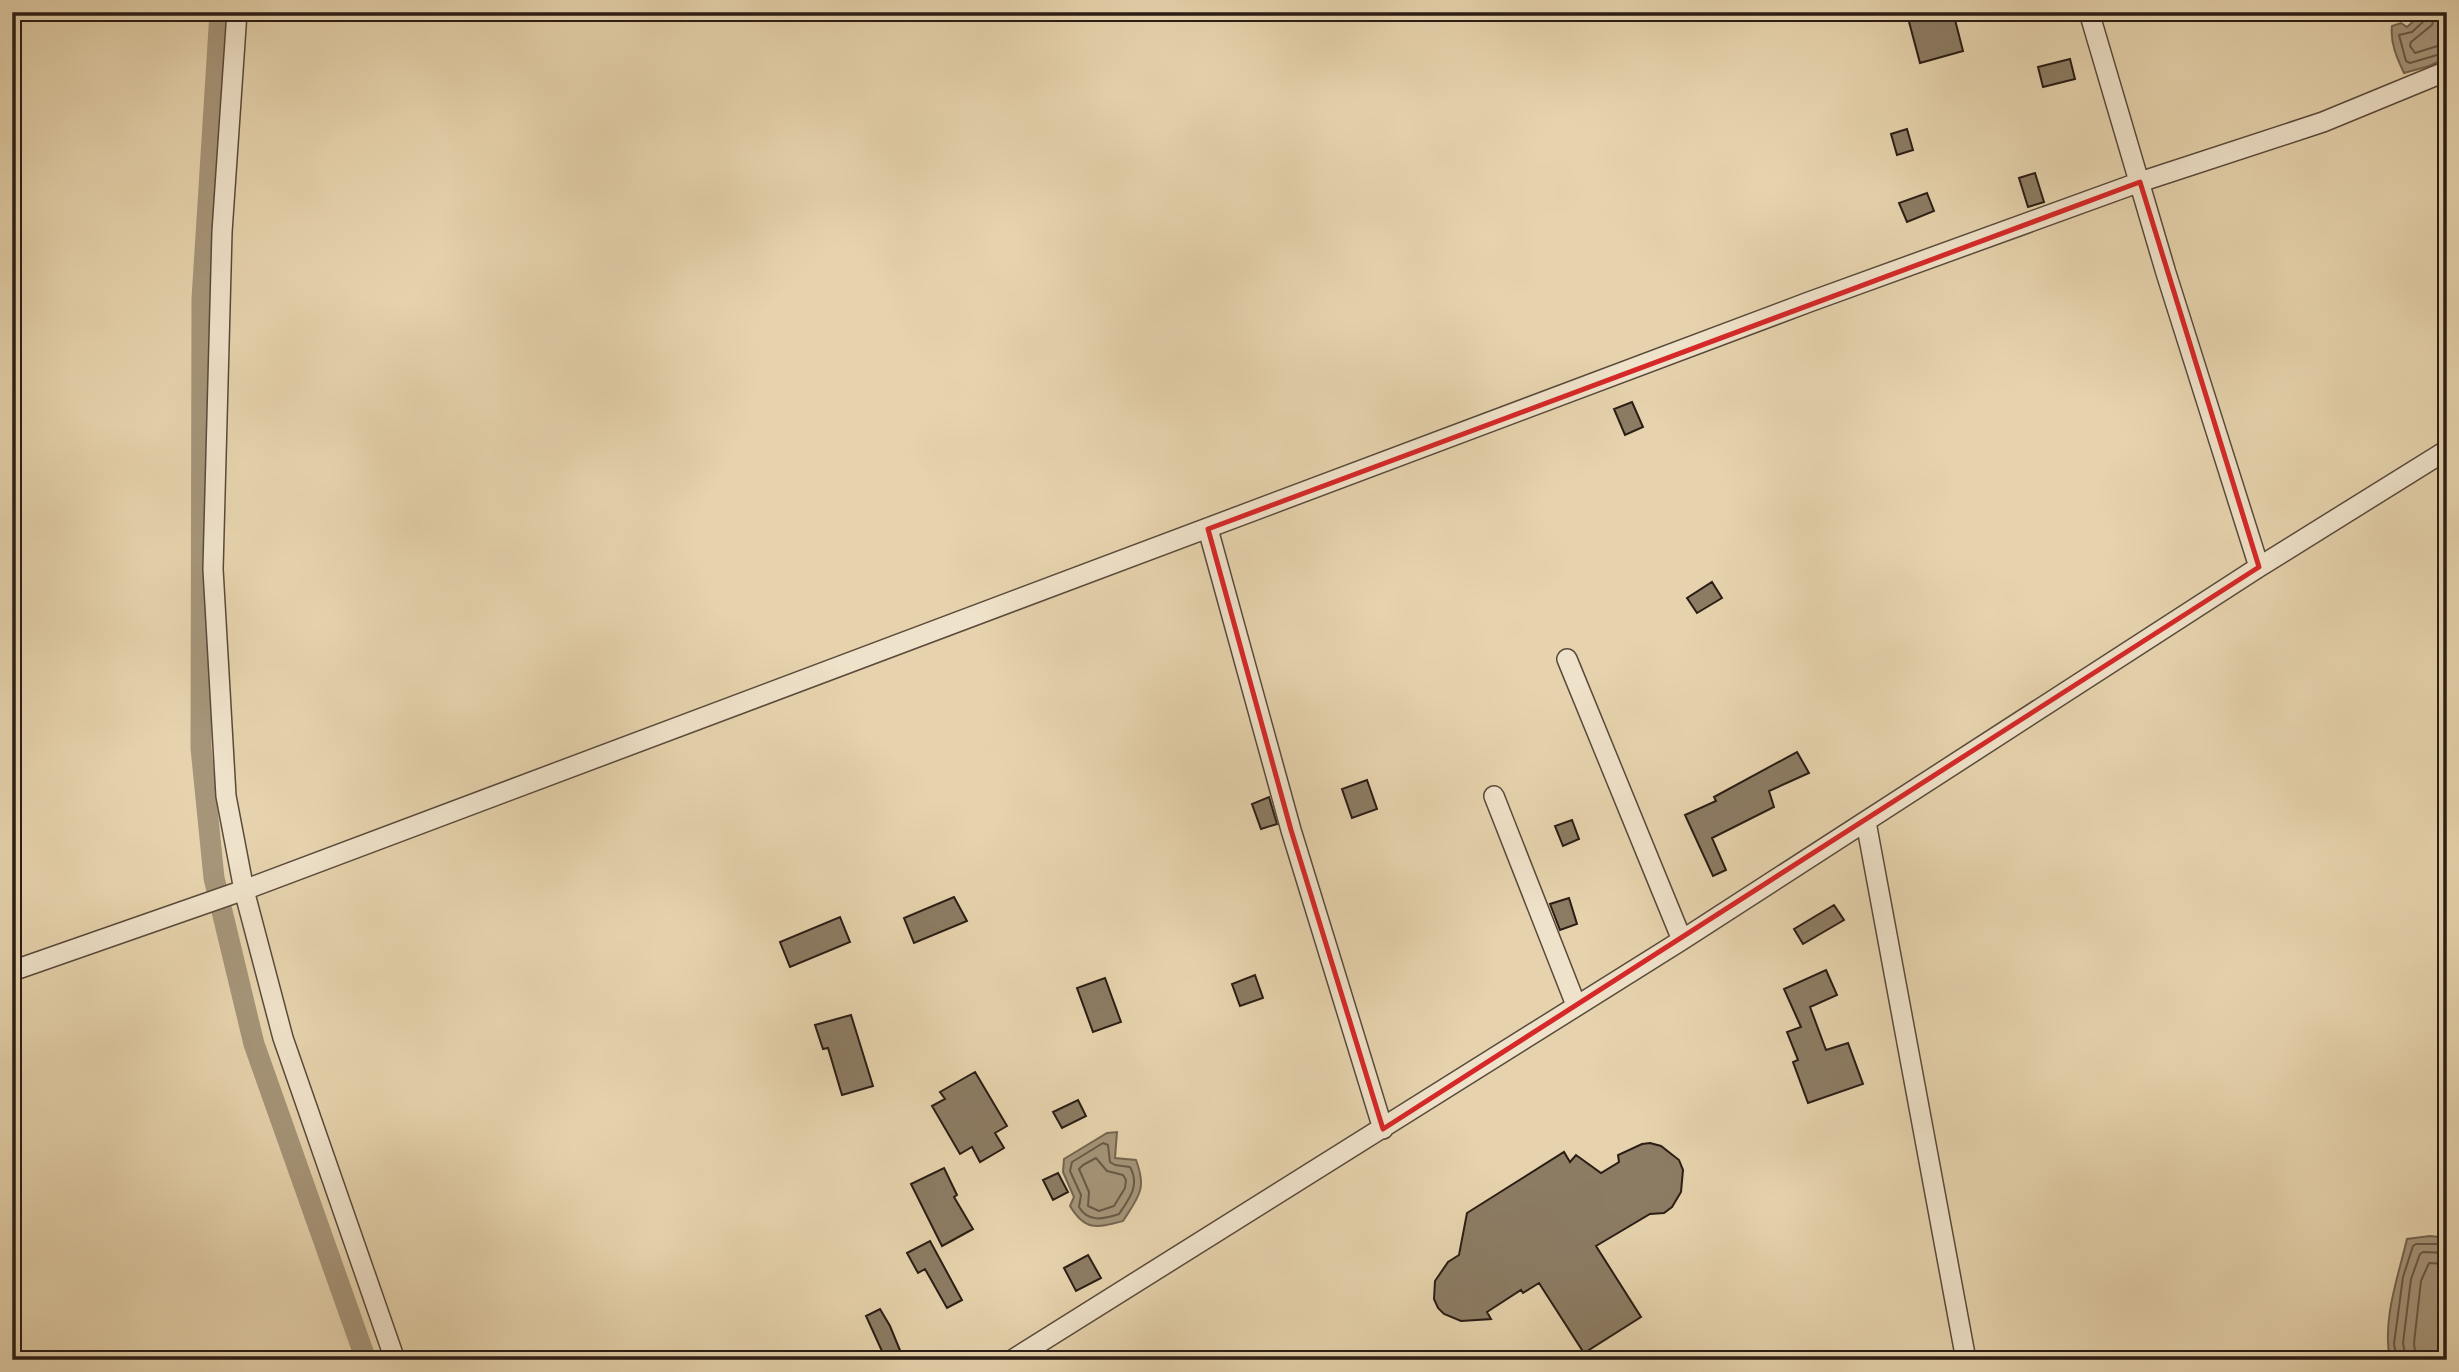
<svg xmlns="http://www.w3.org/2000/svg" width="2459" height="1372" viewBox="0 0 2459 1372" font-family="'Old Standard TT',serif">
  <style>
    .water { fill: #a69579; stroke: #746551; stroke-width: 2 }
    .lines { fill: none; stroke-linecap: round; stroke-linejoin: round }
    .shore { stroke: #685947; stroke-width: 2 }
    .canal { stroke: #a69579; stroke-width: 21 }
    .building { fill: #8c7c64; stroke: #2a1d15; stroke-width: 2 }
    .minor-casing { stroke: #594a3b; stroke-width: 22 }
    .minor { stroke: #efe2ca; stroke-width: 19 }
    .marked { fill: none; stroke: #d62828; stroke-width: 5; stroke-linejoin: round }
  </style>
  <rect width="100%" height="100%" fill="#e6d3ad"/>
  <filter id="stains"><feTurbulence type="fractalNoise" baseFrequency=".00286" numOctaves="4"/><feColorMatrix values="0 0 0 0 .2 0 0 0 0 .09 0 0 0 0 .02 0 0 0 .5 -.17"/></filter>
  <radialGradient id="worn" r=".72"><stop offset=".6" stop-color="#630" stop-opacity="0"/><stop offset="1" stop-color="#630" stop-opacity=".3"/></radialGradient>
  <!-- water -->
  <path class="water" d="M2424,12L2434,16L2447,12V58L2429,66L2404,73C2397,58 2390,43 2392,26L2401,23L2407,27Z
    M1117,1132L1115,1158L1136,1160C1147,1189 1139,1196 1123,1221C1096,1228 1085,1231 1070,1206L1074,1197L1063,1172L1064,1159L1107,1133Z
    M2430,1236L2447,1238V1360H2390C2382,1320 2398,1277 2407,1239Z"/>
  <g class="lines">
    <!-- shore -->
    <path class="shore" d="M2427,12L2426,19L2412,32L2399,35L2406,61L2410,63L2447,52
      M2436,12L2432,25L2411,42L2410,46L2415,53L2447,43
      M1103,1143L1108,1145L1110,1162L1115,1165L1130,1167C1140,1185 1130,1198 1119,1214C1104,1219 1088,1223 1079,1207L1081,1195L1070,1171L1072,1162Z
      M1096,1158L1107,1171L1123,1175L1126,1180L1125,1188L1114,1206L1099,1211L1088,1206L1089,1192L1079,1169L1083,1165Z
      M2397,1360L2394,1344L2403,1277L2413,1246L2416,1244H2447
      M2406,1360L2403,1343L2411,1279L2420,1254L2423,1252L2447,1253
      M2416,1360L2414,1343L2421,1281L2429,1263L2447,1264"/>
    <!-- canal -->
    <path class="canal" d="M220,12L202,299L201,748L214,878L254,1044L366,1360"/>
  </g>
  <!-- building -->
  <path class="building" d="M1928,12H1953L1963,51L1920,63L1908,18Z
    M2070,59L2075,79L2043,87L2038,67Z
    M1907,129L1913,150L1897,155L1891,134Z
    M2035,173L2044,202L2028,207L2019,178Z
    M1927,193L1934,211L1907,222L1899,203Z
    M1632,402L1643,427L1625,435L1614,409Z
    M1712,582L1722,598L1697,613L1687,598Z
    M1797,752L1809,773L1769,791L1774,807L1712,838L1726,870L1713,876L1685,815L1716,801L1714,797Z
    M1367,780L1377,809L1352,818L1342,789Z
    M1269,797L1277,824L1261,829L1252,804Z
    M1572,820L1579,839L1563,846L1555,826Z
    M954,897L967,921L914,943L904,918Z
    M1569,898L1577,924L1560,930L1550,904Z
    M1834,905L1844,920L1803,944L1794,929Z
    M840,917L850,942L790,967L780,942Z
    M1826,970L1837,995L1810,1007L1826,1050L1848,1043L1863,1084L1808,1103L1793,1062L1798,1060L1787,1032L1801,1027L1784,989Z
    M1255,975L1263,998L1240,1006L1232,984Z
    M1105,978L1121,1022L1093,1032L1077,988Z
    M851,1015L873,1086L842,1095L828,1048L823,1049L815,1025Z
    M975,1072L1007,1126L995,1133L1004,1148L980,1162L972,1147L960,1154L932,1106L945,1099L940,1092Z
    M1078,1100L1086,1116L1062,1128L1053,1112Z
    M1650,1143L1661,1146L1679,1160L1683,1170L1681,1192L1672,1207L1664,1213L1650,1214L1596,1246L1641,1317L1584,1353L1539,1283L1523,1293L1521,1290L1487,1312L1491,1319L1461,1321L1444,1314L1438,1308L1434,1299L1435,1281L1448,1262L1459,1255L1467,1213L1564,1152L1570,1162L1576,1155L1601,1173L1619,1162L1618,1155L1642,1144Z
    M944,1168L957,1195L954,1197L973,1229L942,1246L911,1184Z
    M1058,1173L1068,1192L1053,1200L1043,1180Z
    M930,1241L962,1300L947,1308L925,1269L918,1273L907,1253Z
    M1088,1255L1101,1278L1076,1291L1064,1268Z
    M880,1309L890,1326L904,1360H886L866,1316Z"/>
  <g class="lines">
    <!-- minor casing -->
    <g class="minor-casing">
      <path id="minor" d="M237,12L222,232L213,569L226,796L244,890L283,1038L395,1360
        M2089,12L2166,273L2259,567
        M1208,529L1291,830L1383,1129
        M1567,659L1682,940
        M1494,796L1576,1005
        M1866,822L1966,1360
        M12,971L244,890L1809,302L2140,182L2323,122L2447,71
        M1012,1360L1682,940L2259,567L2447,450"/>
    </g>
    <!-- minor -->
    <use href="#minor" class="minor"/>
  </g>
  <!-- marked area -->
  <path class="marked" d="M2140,182L2259,567L1383,1129L1291,830L1208,529Z"/>
  <!-- margin -->
  <rect width="2459" height="1372" fill="none" stroke="#e6d3ad" stroke-width="42"/>
  <rect x="14" y="14" width="2431" height="1344" fill="none" stroke="#2a1d15" stroke-width="3.5"/>
  <rect x="21" y="21" width="2417" height="1330" fill="none" stroke="#2a1d15" stroke-width="2"/>
  <rect width="100%" height="100%" filter="url(#stains)"/>
  <rect width="100%" height="100%" fill="url(#worn)"/>
</svg>
